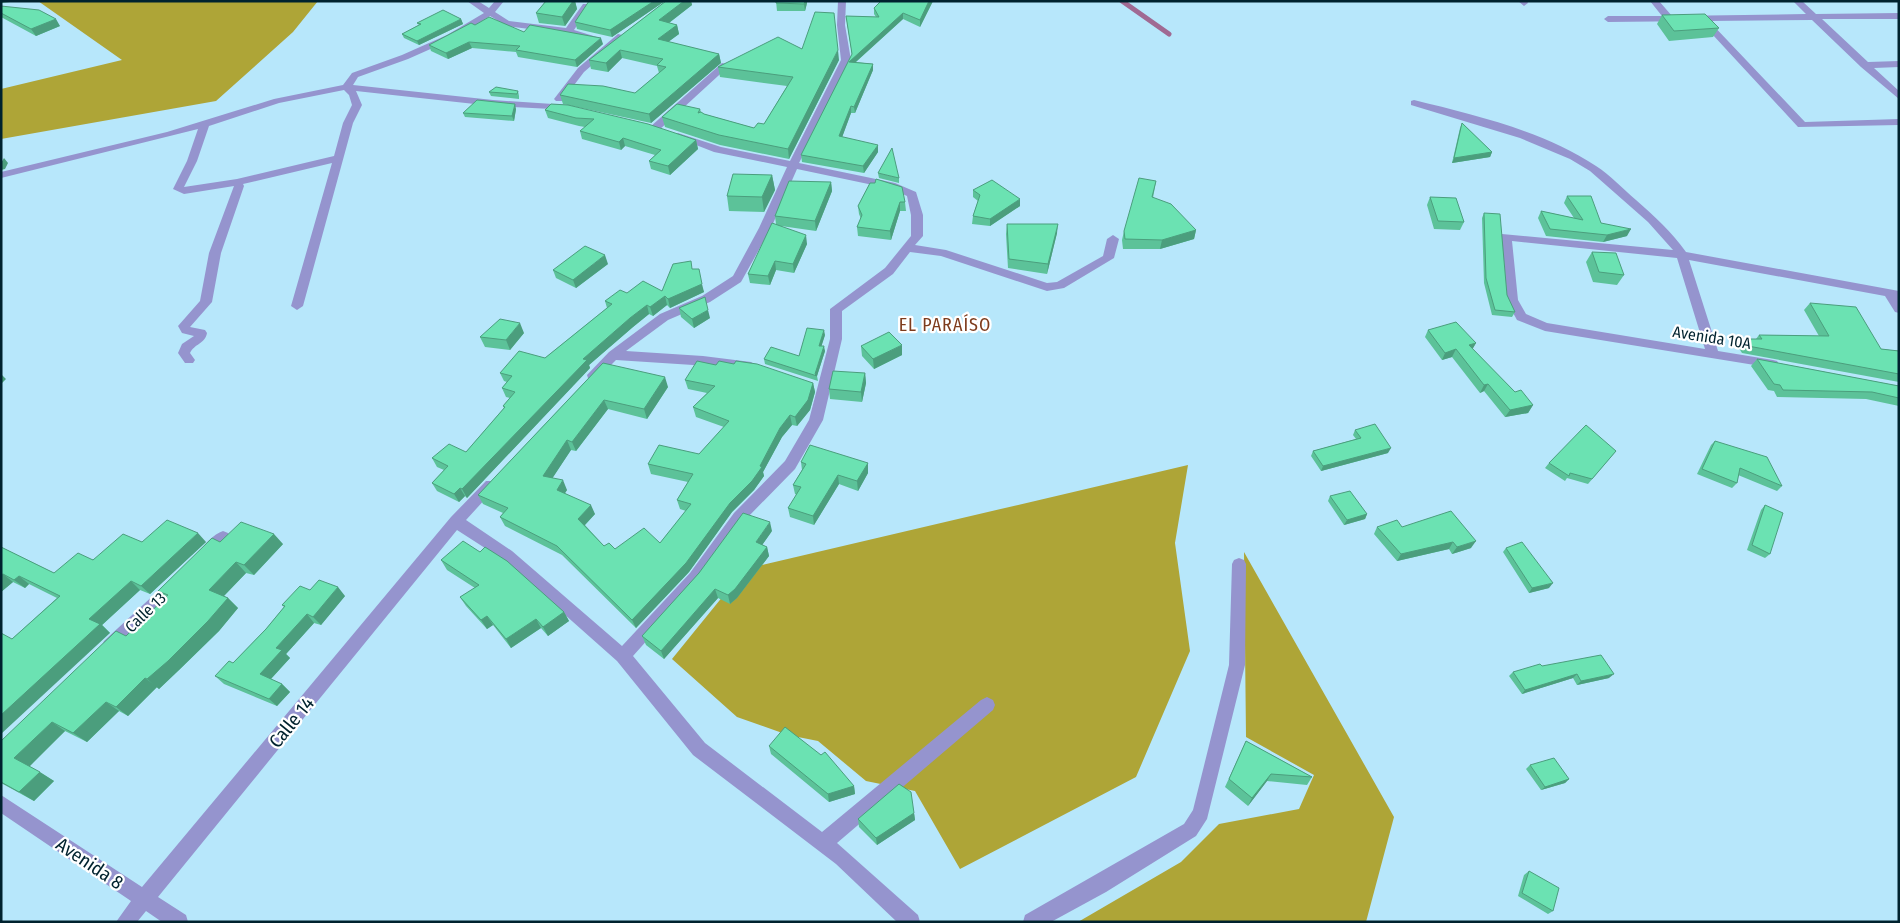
<svg xmlns="http://www.w3.org/2000/svg" width="1900" height="923" viewBox="0 0 1900 923" font-family="'Fira Sans Condensed',sans-serif">
  <style>
    .forest { fill: #aea537 }
    .lines { fill: none; stroke-linecap: round; stroke-linejoin: round }
    .stream { stroke: #a06a93; stroke-width: 5 }
    .minor { fill: #9594ce; fill-rule: evenodd }
    .wall { fill: #5cc299 }
    .shaded-wall { fill: #4b9e7d }
    .building { fill: #6be2b2; stroke: #4b9e7d }
    .labels { text-anchor: middle; stroke-width: 4.5; stroke-linejoin: round; paint-order: stroke }
    .street-label { font-size: 16px; fill: #00222e; stroke: #fff }
    .neighbourhood-label { font-size: 18px; letter-spacing: 1px; fill: #7d3c1d; stroke: #fff }
    .near-street-label { font-size: 19px; fill: #00222e; stroke: #fff }
  </style>
  <rect width="100%" height="100%" fill="#b7e7fb"/>
  <!-- forest -->
  <path class="forest" d="M38,1H318L293,32L216,101L1,139V89L122,60Z
    M1188,465L1175,543L1190,651L1136,777L960,869L915,791L866,781L818,741L788,735L737,717L672,659L745,569Z
    M1244,552L1394,817L1366,922H1078L1181,862L1219,824L1299,809L1314,775L1246,737Z"/>
  <g class="lines">
    <!-- stream -->
    <path class="stream" d="M1122,1L1169,34"/>
    <!-- minor -->
    <path class="minor" d="M467,1H478L489,8L495,1H504L495,12L509,21L566,28L583,4H589L590,6L574,30L600,38L595,41L568,34L507,26L490,16L453,39L408,59L358,77L353,85L493,100L568,105L573,108L571,110L493,106L356,91L362,105L353,123L303,306L297,310L291,306L332,163L243,184L244,186L221,253L212,302L190,327L205,330L207,333C205,344 194,344 190,353L195,360L193,363H185L178,353L182,344L194,336L182,333L178,326L200,301L209,253L234,186L184,194L173,189L187,161L198,129L1,178V172L167,132L274,99L343,85L352,73L402,55L447,35L484,13ZM344,90L349,95L352,105L343,123L334,156L237,179L184,187L197,161L209,126L279,103Z
      M838,1H846L845,25L851,60L799,163L895,183L916,192L923,215V236L915,245L946,250L1047,283L1057,282L1103,256L1107,239L1113,235L1119,239L1114,258L1064,288L1047,291L941,256L910,252L893,274L842,311V339L823,420L795,469L744,521L700,581L633,656L705,743L822,832L981,700L987,697L993,700L995,705L993,710L837,843L918,915L920,922H897L836,864L693,755L617,661L502,559L457,530L158,897L186,915L188,922H162L146,911L137,922H116L131,901L1,813V795L142,887L451,517L486,481H496L498,485L466,520L512,551L622,646L690,573L734,513L785,461L809,420L830,339V309L885,268L911,236V215L907,196L892,189L797,169L771,228L741,282L710,302L668,320L626,351L703,356L751,362L757,366L755,369L616,360L598,378H588L587,375L609,352L660,314L702,296L733,276L759,228L787,167L714,152L673,136L678,133L721,147L790,161L841,60L837,25Z
      M1518,1H1527L1528,3L1524,6Z
      M1650,1H1659L1672,16L1806,14L1793,1H1802L1816,14L1899,13V19H1822L1868,62L1899,61V67L1874,68L1899,91V99L1861,67L1812,20L1709,21L1805,122L1899,119V125L1798,127L1700,21L1608,22L1604,19L1608,16H1662Z
      M618,34L626,36L584,72L562,101H556L554,99L578,68Z
      M722,63L730,65L658,131H650V127Z
      M1414,100C1475,115 1543,131 1596,166C1610,175 1623,189 1636,200C1654,216 1672,232 1686,252L1899,291V313L1895,312L1885,296L1689,260L1718,351L1773,360L1777,361L1779,364L1777,367L1773,368L1545,331L1517,320L1506,300L1500,237L1502,234L1673,250L1648,222L1590,171L1570,159L1520,138L1411,105V101ZM1512,241L1677,258L1705,349L1547,323L1526,314L1518,300Z
      M223,531L228,533L230,537C225,547 212,562 201,558L199,554C203,545 214,534 223,531Z
      M1239,558L1244,560L1246,564L1245,665L1207,819L1196,836L1106,892L1051,922H1023L1025,915L1184,824L1193,810L1229,665L1232,564L1234,560Z
      M176,577L181,579L184,583L181,587L116,651L110,653L104,651L102,646L104,641L171,579Z"/>
  </g>
  <!-- wall -->
  <path class="wall" d="M546,1H575L577,9L565,26L539,23L536,13Z
    M665,1L612,37L577,29L575,22Z
    M666,1H691L692,5L669,23L677,25L679,34L668,42L719,54L721,63L651,123L563,104L560,95L635,93L659,73L657,66L622,58L608,72L591,69L589,60Z
    M776,1H807V3L805,11H777Z
    M881,1H933L920,27L903,19L856,62L873,64V70L855,113H851L842,137L878,152L864,173L802,162L801,155L852,55L846,16L876,17L874,14V8Z
    M1,6L60,26L36,36L1,17Z
    M1662,15L1719,28L1713,37L1669,41L1657,24Z
    M461,19L463,24L419,45L404,38L402,34L419,25L417,23Z
    M475,25L524,32L603,44L577,67L518,57L516,52L472,48L448,59L431,51L429,45Z
    M802,49L839,60L789,159L720,145L665,127L662,117L700,109L701,112L704,114L754,128L764,124L787,86L720,77L718,67Z
    M518,91L519,96V99L491,96L489,92Z
    M551,104L696,140L698,149L670,175L651,169L649,161L655,155L625,146L621,150L582,139L580,131L585,127L579,126L548,118L545,110Z
    M516,109L514,121L465,117L463,113Z
    M1462,123L1492,152L1490,157L1452,163L1460,128Z
    M878,173L899,178V183L879,178Z
    M772,175L775,190L764,212L729,211L727,196Z
    M1156,181L1153,198L1196,230L1194,239L1160,249H1123L1122,240L1124,231Z
    M831,182L832,191L816,231L781,226L807,244L794,273L776,270L770,285L750,283L748,274L776,224L775,216Z
    M870,183L905,202L906,211H900L891,240L858,236L857,227L861,219L859,214L858,206Z
    M973,190L1020,206L990,226L972,224L973,216L978,201L973,197Z
    M1567,196L1601,223L1627,236L1603,242L1546,236L1538,218L1541,211L1574,218L1564,203Z
    M1430,197L1464,222L1460,230L1434,229L1427,205Z
    M1484,213L1507,295L1515,312L1512,317L1492,315L1484,283L1482,218Z
    M1007,224L1057,233L1047,274L1008,268L1006,234Z
    M1592,252L1624,275L1617,285L1593,282L1586,262Z
    M608,264L576,288L556,278L553,270Z
    M693,269L704,292L670,308L667,305L653,316L649,314L633,327L589,365L590,368L467,498L465,496L459,502L437,491L432,483L444,470L437,467L432,458L466,452L504,408L503,406L510,398L506,397L502,388L507,382L504,381L500,373L545,358L607,308L605,301L627,293L662,291Z
    M1810,303L1881,349L1899,351V382L1742,353L1737,345L1742,339H1756L1759,335L1819,336L1804,310Z
    M679,308L710,318L694,328L681,317Z
    M1428,330L1476,343L1472,349L1515,392L1533,405L1528,413L1505,417L1484,391L1480,393L1452,357L1442,360L1425,337Z
    M524,333L510,350L485,347L480,337Z
    M825,335L821,346L825,351L817,376L818,381L765,364L764,359L799,356Z
    M861,346L902,355L874,369L862,356Z
    M1757,359L1899,386V406L1866,399L1777,397L1774,391L1768,390L1751,366Z
    M603,363L668,387L647,419L608,409L576,451L571,450L552,478L567,490L565,493L595,514L585,525L604,546L615,549L660,543L686,511L680,509L677,500L688,482L651,474L648,464L699,454L724,427L696,417L693,407L707,393L688,389L685,380L716,365L813,383L815,392L810,410L797,426L792,425L782,437L763,472L764,476L754,490L732,512L689,572L636,628L562,555L505,526L500,517L503,513L483,504L478,495Z
    M865,373L866,383L862,402L830,399L829,389Z
    M1355,430L1388,453L1321,471L1311,456L1313,451L1356,439L1353,435Z
    M1715,441L1782,486L1777,491L1738,475L1737,483L1732,488L1697,474L1711,445Z
    M1616,451L1588,484L1567,478L1565,481L1545,468L1549,463Z
    M801,462L868,463V473L858,491L839,484L814,525L790,517L788,508L797,495L795,494L793,485L802,470Z
    M1330,496L1367,514L1365,519L1344,525L1328,501Z
    M1765,505L1770,554L1765,558L1747,550L1761,510Z
    M1377,527H1402L1471,548L1452,554L1449,549L1397,561L1374,534Z
    M772,531L762,545L767,547L769,556L737,598L730,604L718,598L664,659L646,645L642,636Z
    M142,542H206L150,594L140,590L102,625L110,633L12,639L57,598L29,584L25,588L13,582L1,592V547L54,573Z
    M220,542L283,544L254,575L246,573L224,596L228,598L238,608L219,631L179,670L159,689L157,687L128,716L119,711L87,742L65,731L29,766L54,781L34,801L1,783V741L126,636L165,598L158,591Z
    M1506,548L1549,588L1529,593L1503,552Z
    M441,560L564,612L569,621L548,636L541,628L511,648L493,625L487,629L466,606L460,597L475,588L447,570Z
    M310,590L345,596L321,625L314,623L286,654L290,658L271,679L282,684L290,692L277,706L224,684L215,676L233,663L266,629L284,607L282,605Z
    M1542,666L1609,678L1577,685L1573,678L1522,694L1509,676L1513,672Z
    M1246,741L1312,777L1307,785L1267,781L1248,806L1225,787Z
    M769,746L854,786L855,794L829,802L771,754Z
    M1530,765L1569,779L1565,783L1541,790L1526,769Z
    M914,813L915,820L877,845L859,827L858,819Z
    M1529,871L1553,911L1548,914L1518,896L1524,875Z"/>
  <!-- shaded-wall -->
  <path class="shaded-wall" d="M1,1H10V2L1,3Z
    M573,1H575L577,9L565,26L562,17Z
    M654,1H665L612,37L610,30Z
    M684,1H691L692,5L661,29L659,20Z
    M805,1H807V3L805,11L804,4Z
    M929,1H933L920,27V20Z
    M903,13V19L849,68V62Z
    M56,19L60,26L36,36L31,29Z
    M461,19L463,24L419,45L417,41Z
    M677,25L679,34L660,48L658,39Z
    M601,38L603,44L577,67L575,60Z
    M469,42L472,48L448,59L446,53Z
    M620,50L622,58L608,72L606,63Z
    M838,50L839,60L789,159L788,149Z
    M719,54L721,63L651,123L649,114Z
    M873,64V70L855,113L854,107Z
    M515,104L516,109L514,121L512,116Z
    M851,106V113L840,143L839,136Z
    M623,138L625,146L621,150L619,142Z
    M696,140L698,149L670,175L668,166Z
    M878,145V152L864,173L863,166Z
    M1492,152L1490,157L1452,163L1454,158Z
    M4,158L8,163L5,169L1,170V163Z
    M772,175L775,190L764,212L762,197Z
    M831,182L832,191L816,231L815,221Z
    M1020,199V206L990,226V219Z
    M900,202V211L891,240L890,231Z
    M1058,224L1057,233L1047,274L1048,264Z
    M1631,229L1627,236L1603,242L1607,235Z
    M1196,230L1194,239L1160,249L1162,240Z
    M806,235L807,244L794,273L793,264Z
    M605,255L608,264L576,288L573,280Z
    M775,261L776,270L770,285L768,276Z
    M702,284L704,292L670,308L668,299Z
    M665,296L667,305L653,316L650,307Z
    M647,305L649,314L633,327L589,365L590,368L467,498L462,489L583,359L630,318Z
    M708,310L710,318L694,328L692,319Z
    M520,323L524,333L510,350L506,340Z
    M824,330L825,335L820,351L819,346Z
    M1476,343L1472,350L1469,345Z
    M902,345V355L874,369L873,359Z
    M824,346L825,351L817,376L815,375Z
    M1456,349L1452,357L1442,360L1445,353Z
    M865,373L866,383L862,402L861,392Z
    M1,374L6,379L1,384Z
    M665,377L668,387L647,419L644,409Z
    M813,383L815,392L810,410L797,426L795,417Z
    M1488,384L1484,391L1480,393L1484,385Z
    M604,400L608,409L576,451L572,442Z
    M1533,405L1528,413L1505,417L1510,410Z
    M790,415L792,425L782,437L763,472L764,476L754,490L732,512L689,572L636,628L632,620L730,503L760,466L780,428Z
    M567,440L571,450L548,485L543,476Z
    M1391,448L1388,453L1321,471L1323,466Z
    M868,463V473L858,491L857,481Z
    M838,475L839,484L814,525L813,516Z
    M563,480L567,490L561,499L557,490Z
    M460,488L465,496L459,502L454,494Z
    M591,505L595,514L582,528L578,519Z
    M1367,514L1365,519L1344,525L1347,520Z
    M770,522L772,531L758,551L756,542Z
    M198,533L206,542L150,594L141,586Z
    M274,534L283,544L254,575L244,565Z
    M1476,541L1471,548L1452,554L1457,547Z
    M1453,542L1449,549L1397,561L1401,554Z
    M767,547L769,556L737,598L730,604L728,595Z
    M236,562L246,573L219,601L209,590Z
    M3,574L13,582L1,592V575Z
    M19,576L29,584L25,588L14,580Z
    M131,581L140,590L102,625L110,633L1,734V715L89,619Z
    M1553,583L1549,588L1529,593L1532,588Z
    M338,587L345,596L321,625L313,617Z
    M715,589L718,598L664,659L661,651Z
    M228,598L238,608L219,631L179,670L159,689L147,679Z
    M564,612L569,621L548,636L543,627Z
    M307,614L314,623L286,654L290,658L268,682L260,674L276,648Z
    M487,616L493,625L487,629L481,620Z
    M536,619L541,628L511,648L506,639Z
    M1577,674L1573,678L1522,694L1525,690Z
    M1614,674L1609,678L1577,685L1581,681Z
    M145,678L157,687L128,716L116,707Z
    M282,684L290,692L277,706L269,699Z
    M106,702L119,711L87,742L73,733Z
    M52,722L65,731L29,767L14,758Z
    M40,772L54,781L34,801L19,792Z
    M1271,774L1267,781L1248,806L1252,798Z
    M1569,779L1565,783L1541,790L1545,787Z
    M854,786L855,794L829,802L828,794Z
    M914,813L915,820L877,845L876,838Z"/>
  <!-- building -->
  <path class="building" d="M546,1H573L562,17L536,13Z
    M589,1H654L610,30L575,22Z
    M666,1H684L659,20L677,25L658,39L719,54L649,114L560,95L568,84L603,86L635,93L666,67L657,65L663,59L620,50L606,63L589,60Z
    M776,1H805L804,4L776,3Z
    M881,1H929L920,20L903,13L849,62L873,64L854,107L851,106L839,136L878,145L863,166L801,155L852,54L846,16L879,17L874,8Z
    M1,6L39,10L56,19L31,29L1,13Z
    M443,10L461,19L417,41L402,34L421,24L417,23Z
    M815,12L834,13L838,50L788,149L719,135L662,117L677,104L700,109L698,113L701,112L704,114L754,128L758,123L764,124L793,77L718,67L778,37L802,49Z
    M1705,14L1719,28L1674,31L1662,15Z
    M489,17L524,32L530,25L601,38L575,60L516,50L520,46L469,42L446,53L429,45L471,23L475,25Z
    M496,87L518,91L517,94L489,92Z
    M477,100L515,104L512,116L463,113Z
    M551,104L568,105L648,124L696,140L668,166L649,161L661,150L623,138L619,142L580,131L594,119L576,118L545,110Z
    M1462,123L1492,152L1454,158Z
    M892,148L899,178L878,173Z
    M733,174L772,175L762,197L727,196Z
    M1139,178L1156,181L1152,197L1171,204L1196,230L1162,240L1125,239L1124,231Z
    M876,179L902,187L905,202H900L890,231L857,227L862,215L858,206L870,183H875Z
    M992,180L1020,199L990,219L973,216L980,195L973,190Z
    M789,181L831,182L815,221L775,216Z
    M1567,196H1591L1601,223L1631,229L1607,235L1550,229L1541,211L1583,220Z
    M1430,197L1456,198L1464,222L1438,221Z
    M1484,213L1500,214L1507,295L1515,312L1495,310L1486,278Z
    M772,223L806,235L793,264L775,261L768,276L748,274Z
    M1007,224H1058L1048,264L1009,259Z
    M585,246L605,255L573,280L553,270Z
    M1592,252L1616,253L1624,275L1599,272Z
    M691,261L692,269H699L702,284L668,299L665,296L650,307L647,305L630,318L583,359L587,360L462,489L460,488L454,494L432,483L448,466L432,458L449,444L466,452L505,407L503,406L515,392L502,388L512,376L500,373L519,351L545,358L612,304L605,301L620,290L627,293L643,281L662,291L673,264Z
    M705,297L708,310L692,319L679,308Z
    M1810,303L1856,307L1881,349L1899,351V374L1748,346L1742,339H1762L1759,335L1829,336Z
    M500,319L520,323L506,340L480,337Z
    M1456,322L1476,343L1469,345L1515,392L1521,390L1533,405L1510,410L1488,384L1484,385L1456,349L1445,353L1428,330Z
    M807,328L824,330L819,346H824L815,374L817,376L764,359L771,347L799,356Z
    M889,332L902,345L873,359L861,346Z
    M1757,359L1899,386V398L1872,392L1783,390L1780,385L1774,384Z
    M697,361L716,365L719,361L734,364L736,361L757,364L813,383L808,400L795,417L790,415L780,428L760,466L762,467L752,481L730,503L686,563L632,620L557,546L500,517L508,508L478,495L603,363L665,377L644,409L604,400L572,442L567,440L543,476L563,480L557,490L591,505L578,519L604,546L609,543L615,549L644,528L660,543L691,504L677,500L693,474L648,464L659,445L699,454L729,421L693,407L715,386L685,380Z
    M833,371L865,373L861,392L829,389Z
    M1375,424L1391,448L1323,466L1313,451L1361,438L1355,430Z
    M1586,425L1616,451L1592,479L1570,473L1569,476L1549,463Z
    M1715,441L1767,457L1782,486L1740,468L1737,483L1702,469Z
    M810,445L868,463L857,481L838,475L813,516L788,508L801,487L793,485L806,464L801,462Z
    M1350,491L1367,514L1347,520L1330,496Z
    M1765,505L1783,513L1770,554L1752,545Z
    M1451,511L1476,541L1457,547L1453,542L1401,554L1377,527L1397,520L1402,527Z
    M743,513L770,522L756,542L767,547L735,589L728,595L715,589L661,651L642,636L699,573Z
    M167,520L198,533L141,586L131,581L89,619L100,624L1,715V633L12,639L60,596L19,576L14,580L3,574L1,575V547L54,573L78,553L93,560L123,534L142,542Z
    M241,522L274,534L244,565L236,562L209,590L228,598L208,621L168,661L147,679L145,678L116,707L106,702L73,733L52,722L14,758L40,772L19,792L1,782V741L116,631L126,636L168,595L158,591L212,538L220,542Z
    M463,541L480,552L485,547L507,561L564,612L543,627L536,619L506,639L487,616L481,620L460,597L479,585L441,560Z
    M1522,542L1553,583L1532,588L1506,548Z
    M319,580L338,587L313,617L307,614L276,648L282,650L260,674L282,684L269,699L215,676L229,661L233,663L266,629L285,606L282,605L300,586L310,590Z
    M1601,655L1614,674L1581,681L1577,674L1525,690L1513,672L1540,664L1542,666Z
    M785,727L821,755L825,752L854,786L828,794L769,746Z
    M1246,741L1312,777L1271,774L1252,798L1229,779Z
    M1554,758L1569,779L1545,787L1530,765Z
    M899,784L911,792L914,813L876,838L858,819Z
    M1529,871L1559,888L1553,911L1522,893Z"/>
  <g class="labels">
    <!-- street labels -->
    <g class="street-label">
      <text transform="translate(1712 337) rotate(9)" y="6">Avenida 10A</text>
      <text transform="translate(145 612) rotate(-44)" y="6">Calle 13</text>
    </g>
    <!-- neighbourhood labels -->
    <g class="neighbourhood-label">
      <text x="945" y="331">EL PARAÍSO</text>
    </g>
    <!-- near-street labels -->
    <g class="near-street-label">
      <text transform="translate(291 722) rotate(-51)" y="7">Calle 14</text>
      <text transform="translate(90 863) rotate(34)" y="7">Avenida 8</text>
    </g>
  </g>
  <!-- border -->
  <rect width="1900" height="923" fill="none" stroke="#00222e" stroke-width="5"/>
</svg>
